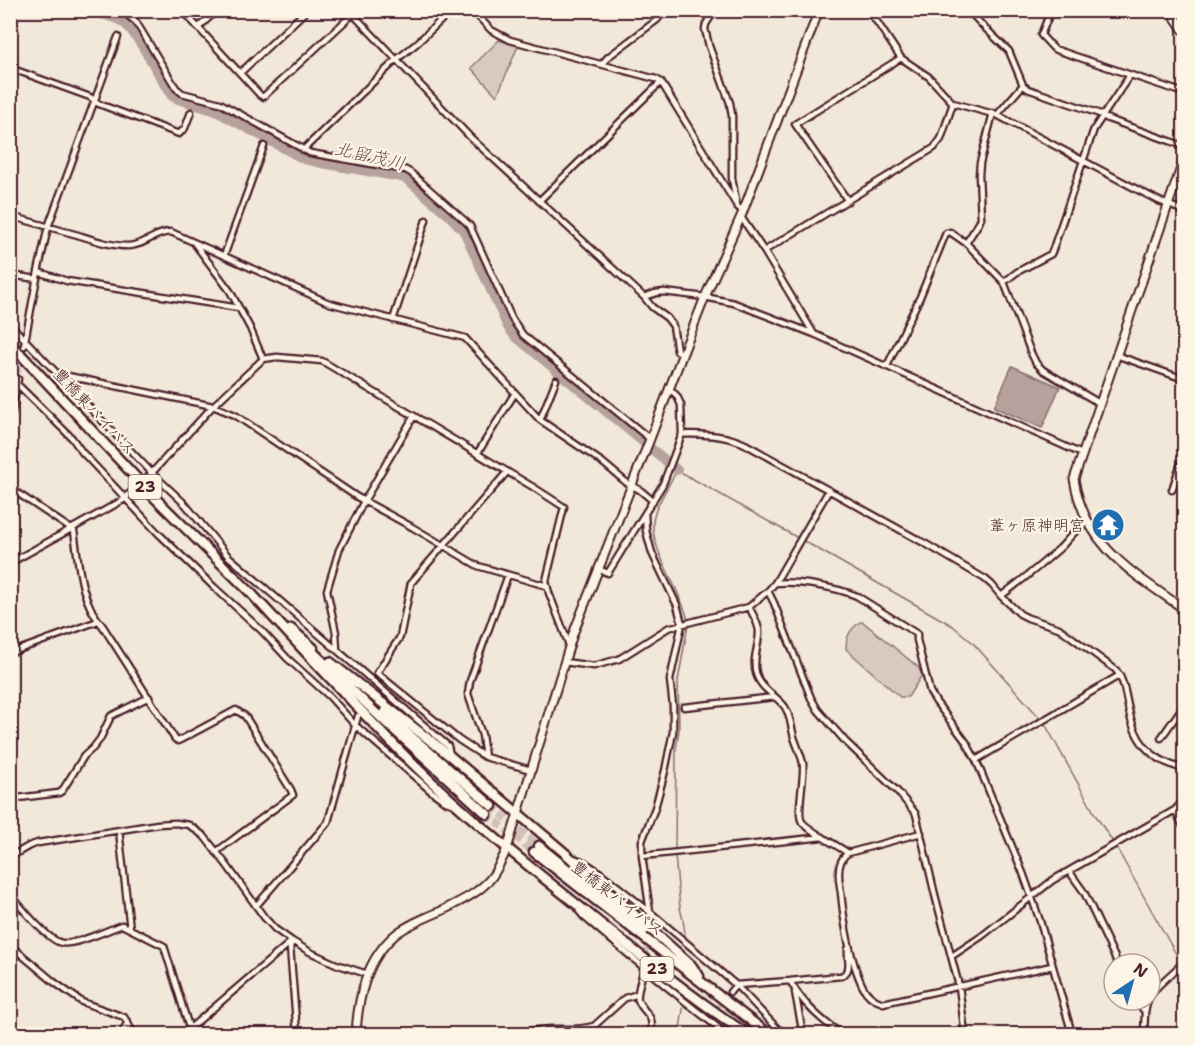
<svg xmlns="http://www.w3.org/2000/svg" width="1195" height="1045" viewBox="0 0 1195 1045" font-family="'Shantell Sans','Klee One',sans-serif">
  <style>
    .green { fill: #d8cac0; stroke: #917476; stroke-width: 1.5 }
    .water { fill: #b6a19c; stroke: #8b6d6f; stroke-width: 1.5 }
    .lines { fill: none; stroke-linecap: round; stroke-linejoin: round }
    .stream { stroke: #8b6d6f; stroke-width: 1.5 }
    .river { stroke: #b6a19c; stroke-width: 10 }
    .street-tunnel { stroke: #d0c0b7; stroke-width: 4.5; stroke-dasharray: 4.5 2; stroke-linecap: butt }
    .highway-tunnel { stroke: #d0c0b7; stroke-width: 8; stroke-dasharray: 8 4; stroke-linecap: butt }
    .street-casing { stroke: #4a1f2b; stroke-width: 9 }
    .secondary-casing { stroke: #4a1f2b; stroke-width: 11 }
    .highway-casing { stroke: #4a1f2b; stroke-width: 13 }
    .street { stroke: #fcf5e5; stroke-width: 4.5 }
    .secondary { stroke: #fcf5e5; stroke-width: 7 }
    .highway { stroke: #fcf5e5; stroke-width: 8 }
    .labels { text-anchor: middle; stroke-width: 4.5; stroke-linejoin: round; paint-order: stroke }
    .shield { fill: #fcf5e5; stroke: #7f5f63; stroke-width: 1.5 }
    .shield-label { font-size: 15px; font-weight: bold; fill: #4a1f2b }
    .street-label { font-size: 16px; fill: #4a1f2b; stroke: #fcf5e5 }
    .poi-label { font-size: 16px; fill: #4a1f2b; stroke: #fcf5e5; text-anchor: end }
    .water-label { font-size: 18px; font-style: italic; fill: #704c53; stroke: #fcf5e5 }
  </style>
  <rect width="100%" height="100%" fill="#f1e8da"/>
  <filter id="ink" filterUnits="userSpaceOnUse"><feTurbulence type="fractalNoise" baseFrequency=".0167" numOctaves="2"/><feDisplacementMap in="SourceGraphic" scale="12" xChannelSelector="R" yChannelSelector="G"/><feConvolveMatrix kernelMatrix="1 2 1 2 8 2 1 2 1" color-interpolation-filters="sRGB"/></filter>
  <g filter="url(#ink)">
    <!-- green -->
    <path class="green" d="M499,40L518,46L497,96L471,68Z
      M860,622H863L918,667L922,675L908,697H900L846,649C846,637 849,630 860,622Z"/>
    <!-- water -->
    <path class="water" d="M1012,366L1060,387L1042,428L994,407Z"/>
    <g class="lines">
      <!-- stream -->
      <path class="stream" d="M802,540L953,626L973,643L1040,718
        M688,621C682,590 646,545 654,516C658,501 670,484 677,470L798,538
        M1044,722L1096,816L1113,842
        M1116,847L1181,963
        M675,850L676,749L679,730L678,681L688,625
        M675,855L680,908L683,920L686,939
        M1182,967L1184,975
        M679,1034L684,1004"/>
      <!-- river -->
      <path class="river" d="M89,10C100,14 115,16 124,23C137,32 158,74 168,90L172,96L178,99L216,111L304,159L322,163L401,177L408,180L449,215L464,231L508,327L515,336L677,470"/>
      <!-- street-tunnel -->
      <path class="street-tunnel" d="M18,379L24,346
        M130,493L148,477
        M360,712L371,687
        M645,959L650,929
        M713,1012L730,992"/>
      <!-- highway-tunnel -->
      <path class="highway-tunnel" d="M492,806L539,846
        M487,814L534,852"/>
      <!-- street casing -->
      <g class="street-casing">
        <path id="street" d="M113,10L126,14L136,22L176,88L182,93L220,103L310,153L406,170L411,173L465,221L470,226L512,319L523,335L650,439
          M182,10L260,95L263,97L353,14
          M349,10L471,138L644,297L652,307L667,318L673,326L677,351L683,353
          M472,10L491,30L510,40L656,79L661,82L737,206L743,212
          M715,10L706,24L705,29L709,46L730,103L732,116V178L736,201
          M867,10L877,22L901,58L929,77L953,103L997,115L1159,201L1184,211
          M968,10L983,26L1009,51L1023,85L1028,89L1100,114L1108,119L1184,146
          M1051,10L1041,35L1054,49L1184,93
          M198,28L217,10
          M602,64L608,57L657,20L665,10
          M10,68L90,97L99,104L179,134L185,128L191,112
          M240,73L307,10
          M997,115L1023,85
          M303,150L396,60L416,44L452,10
          M539,201L661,82
          M848,201L795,124L901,58
          M10,216C33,222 55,229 78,235C94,240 111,246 128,246C145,246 154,232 171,232L329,303L465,338L540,420L602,462L627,483L640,490L653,501
          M741,217L764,251L814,334L1082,454
          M966,243L979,223L981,218L979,175L980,163L993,113
          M195,244L230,291L250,328L263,359
          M764,251L934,148L941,139L953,103
          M224,256L264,146
          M38,272L67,281L239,308
          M10,275L37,279
          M1004,282L1017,272L1051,254L1053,249L1094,129L1130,75
          M644,297L656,293L664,292L705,297L734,303L814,334
          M393,320L426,220
          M10,324L152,473L185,504L228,556L448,746L450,756
          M24,346L38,272L48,227L118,37
          M1116,355L1184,379
          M887,366L920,297L946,233L950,232L966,243L1004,282L1031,353L1036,363L1043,370L1099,403
          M58,374L213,406L235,415L357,497L412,527L478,566L547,586
          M10,377L72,438L82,452L158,533L214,587L262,631L287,658L330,697L355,725L431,791L446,802L453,804
          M540,420L556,380
          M10,422L18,379
          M682,434C704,435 724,434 745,444L926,544L985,579L992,585L1001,596L1020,614L1028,618L1059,628L1116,670C1124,680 1125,693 1128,706C1134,741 1150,760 1184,769
          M477,454L515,393
          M148,477L213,406L263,359L277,357L322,361L533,487L564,507L546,581L549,593L569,645
          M10,488L74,531C79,563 79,599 102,625L175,739L178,741L180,740L236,710L245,716L291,790L293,795L216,852
          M1172,490L1184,454
          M645,513L646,531L652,553L677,605L682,624L670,680L673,706V732L665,771L655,808L642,841V856L650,912V924
          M10,563L125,499L130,493
          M598,569L608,573L663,484L682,434L681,405L677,396L669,388
          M508,575L470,681L468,694L482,735L485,757L531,770
          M775,583C798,581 835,587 857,596L917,634V640L930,692L936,702L966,742L976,760L1023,873L1040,921L1072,1034
          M768,591L774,603L811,698L818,710L845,741L898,792L916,814L935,895L959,986L965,1034
          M1001,596C1021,581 1041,565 1060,548C1070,538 1075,529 1087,522
          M749,607C753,615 759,624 759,632C759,646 752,659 756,673C760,689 776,695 785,707C791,717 791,727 794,737C797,746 801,755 803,763C805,778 796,813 802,822C809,831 837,845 848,853C844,856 841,860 840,865C837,874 840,884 841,893C844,923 849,957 862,985C866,994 873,1000 883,1003L1052,966
          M337,650L336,633L327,590L339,550L364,501L414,416
          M10,653L98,621
          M564,662L594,666L619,659L668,628L749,607L768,591L775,583L829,490
          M684,707L775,697
          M1161,738L1184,705
          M485,757L459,740L377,673L400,637L411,583L507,472
          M976,760L1120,675
          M10,799L59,793L62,791L84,756L93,748L100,739L111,716L149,697
          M1175,810L1184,828
          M119,830L130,929
          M848,853L921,833
          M642,856L823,837
          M10,857L29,846L38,843L158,824L176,823L189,825L204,836L226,864L264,917L275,929L292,941L310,952L336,964L367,974
          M574,858L586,863L602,874L650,912L736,985L778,1029L787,1034
          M1069,871L1084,892L1118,964
          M10,894C19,905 49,942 62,943C77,945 107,930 122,925L164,946L191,1034
          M256,906L328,822L358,716
          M579,911L584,917L667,987L726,1034
          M292,942L290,947L297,1034
          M10,945L54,982L82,1002L124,1017L134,1034
          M952,956L982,936L1053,880L1175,810L1184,800
          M643,971C642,978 636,993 638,1000C644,1015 656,1014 650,1034
          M790,981C802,1003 822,1021 842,1034
          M730,992L736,985L790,981L841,976C853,971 847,960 848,949
          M795,992L803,1034
          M1150,996L1159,985L1184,962
          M1136,1000L1145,1012
          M189,1029L292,941
          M121,1034L128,1022
          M509,1034C522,1031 537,1030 552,1029C566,1029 580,1030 594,1026L625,998L638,994
          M1144,1034L1145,1012L1148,1000"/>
      </g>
      <!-- secondary casing -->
      <g class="secondary-casing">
        <path id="secondary" d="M1170,10L1184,31
          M1184,159L1074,479C1085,547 1133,573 1184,609
          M356,1034C358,998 366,959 396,934C409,924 427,917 441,911C459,902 479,893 491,878C498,869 502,859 507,849L573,634L650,439L683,353L705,297L742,214L819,10"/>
      </g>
      <!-- highway casing -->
      <g class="highway-casing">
        <path id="highway" d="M10,343L157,500L252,594
          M248,590C302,648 356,707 413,764C467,817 526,864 585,911C638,954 691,997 747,1034
          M291,629L313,648
          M307,646L381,718L487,814
          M330,662L450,756L566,854L691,965L699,976
          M384,713L492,806
          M539,846L644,931
          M534,852L768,1034"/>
      </g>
      <!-- street -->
      <use href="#street" class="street"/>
      <!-- secondary -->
      <use href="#secondary" class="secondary"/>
      <!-- highway -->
      <use href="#highway" class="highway"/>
    </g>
  </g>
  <!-- icons -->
  <defs>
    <g id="temple-disc" transform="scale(1.725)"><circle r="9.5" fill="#1f6fb2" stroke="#fcf5e5"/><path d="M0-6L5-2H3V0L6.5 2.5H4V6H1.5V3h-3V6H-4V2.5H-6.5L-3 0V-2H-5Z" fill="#fff"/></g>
  </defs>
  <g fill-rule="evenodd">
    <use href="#temple-disc" x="1108" y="525"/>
  </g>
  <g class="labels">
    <!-- shield labels -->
    <g class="shield">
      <rect x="128.5" y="475" width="33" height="24" rx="4.5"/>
      <rect x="640.5" y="957" width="33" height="24" rx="4.5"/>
    </g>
    <g class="shield-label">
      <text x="145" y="492">23</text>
      <text x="657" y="974">23</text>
    </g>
    <!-- street labels -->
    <g class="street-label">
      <text transform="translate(95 411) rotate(47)" y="6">豊橋東バイパス</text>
      <text transform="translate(618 898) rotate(38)" y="6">豊橋東バイパス</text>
    </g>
    <!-- poi labels -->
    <g class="poi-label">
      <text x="1085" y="531">葦ヶ原神明宮</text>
    </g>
    <!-- water labels -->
    <g class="water-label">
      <text transform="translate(370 156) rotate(13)" y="6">北留茂川</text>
    </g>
  </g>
  <!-- margin -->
  <rect width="1195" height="1045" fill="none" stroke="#fcf5e5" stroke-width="36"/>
  <rect x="18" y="18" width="1159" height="1009" fill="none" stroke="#4a1f2b" stroke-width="2" filter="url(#ink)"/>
  <!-- north arrow -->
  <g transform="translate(1132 982) rotate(36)"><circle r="28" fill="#fcf5e5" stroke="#b59f9b" stroke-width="1.5"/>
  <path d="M0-4.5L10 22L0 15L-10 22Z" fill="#1f6fb2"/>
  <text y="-9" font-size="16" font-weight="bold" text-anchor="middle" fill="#4a1f2b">N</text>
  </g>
</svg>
